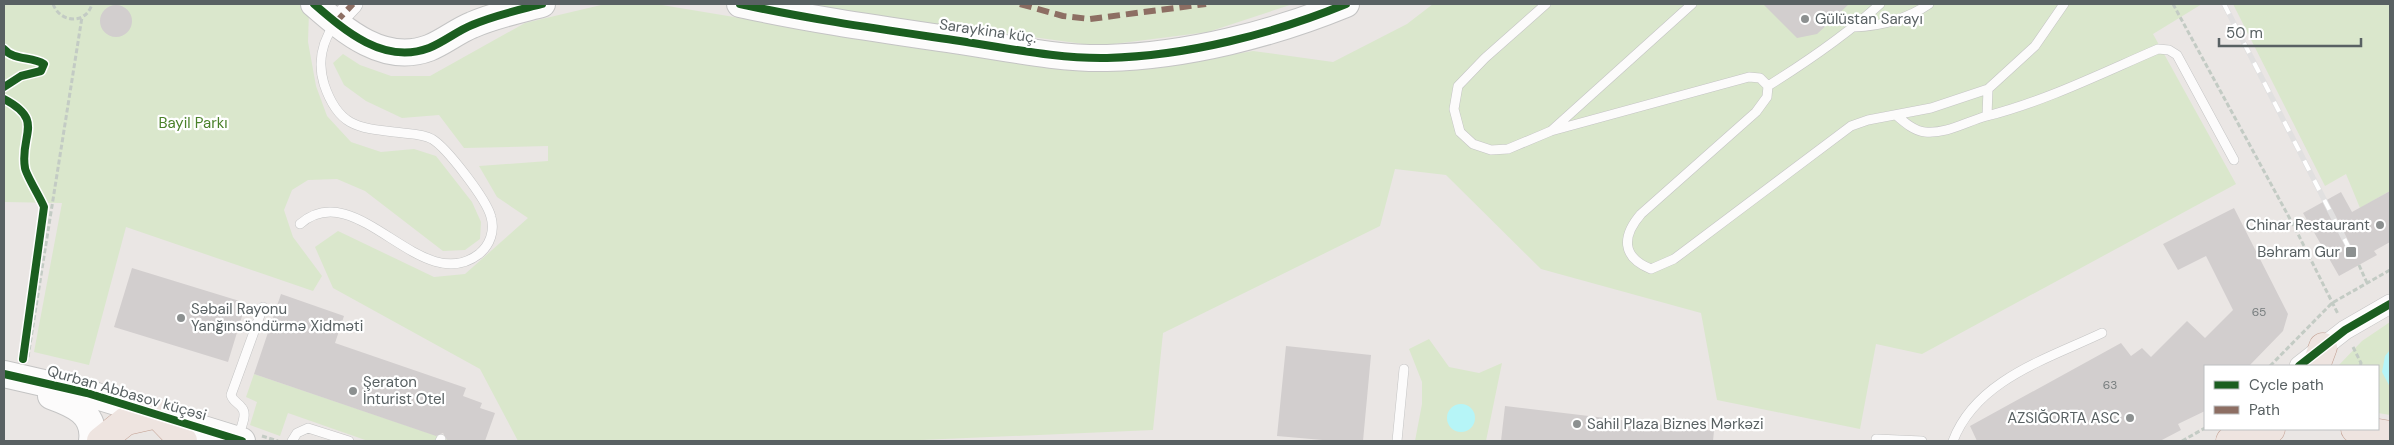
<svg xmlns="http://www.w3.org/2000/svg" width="2394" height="445" viewBox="0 0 2394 445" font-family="'DM Sans',sans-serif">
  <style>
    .green { fill: #dae7cc }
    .water { fill: #b6f5f7 }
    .building { fill: #d2cece }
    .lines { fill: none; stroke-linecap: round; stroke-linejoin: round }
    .lane-casing { stroke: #c4c4c4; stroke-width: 10 }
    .street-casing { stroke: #c4c4c4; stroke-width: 20 }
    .secondary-casing { stroke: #c4c4c4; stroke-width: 28 }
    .highway-casing { stroke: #c29f91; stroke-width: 29 }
    .path { stroke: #c3cbc4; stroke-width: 3; stroke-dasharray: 5 2.5; stroke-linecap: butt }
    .lane { stroke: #fcfbfb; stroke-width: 9 }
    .street { stroke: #fcfbfb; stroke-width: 19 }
    .secondary { stroke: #fcfbfb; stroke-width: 26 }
    .highway { stroke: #eee4e0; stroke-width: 28 }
    .rail-casing { stroke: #e1e0e0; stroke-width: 5.5 }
    .rail { stroke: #fff; stroke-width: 4; stroke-dasharray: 11; stroke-linecap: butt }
    .quiet { stroke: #8d6e63; stroke-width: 6; stroke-dasharray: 12 6; stroke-linecap: butt }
    .cycleway-casing { stroke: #fff; stroke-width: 11 }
    .cycleway { stroke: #1b5e20; stroke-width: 8 }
    .poi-dot { fill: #8c9090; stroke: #fff; stroke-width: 2 }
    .labels { text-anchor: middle; stroke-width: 4.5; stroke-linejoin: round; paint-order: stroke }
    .number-label { font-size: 12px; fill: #787e7f }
    .poi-label { font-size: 15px; fill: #596163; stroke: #fff; text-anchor: start }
    .street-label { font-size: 15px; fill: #596163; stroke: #fff }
    .park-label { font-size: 15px; fill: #4a812a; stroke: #fff }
  </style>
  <rect width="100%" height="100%" fill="#eae6e4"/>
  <!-- green -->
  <path class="green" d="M4,4H301L309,11L308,42L316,86L327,116L351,142L381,152L414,149L436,156L472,202L481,222L480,239L465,250L443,251L365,191L337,179L308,180L292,190L284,210L293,237L322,276L313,291L126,227L89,365L34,352L62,203L4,202Z
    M616,4H656L951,53L1095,69L1172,65L1253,51L1333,62L1407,24L1433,4H2202L2153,34L2236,184L1922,354L1876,344L1860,429L1717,400L1701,313L1541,269L1446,175L1395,169L1380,226L1163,333L1153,430L898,441H518L480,369L333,288L315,247L338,231L434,277L465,274L528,218L497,197L479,166L548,161V146L464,148L439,115L402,118L366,101L344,85L333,63L343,54L360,65L391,76H430L525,23L601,5Z
    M791,4H1293L1208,32L1098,46Z
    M2233,4H2390V191L2360,208L2346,174L2325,186Z
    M2390,322V415L2378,413V366H2338L2362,341Z
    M1429,339L1449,367L1479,373L1502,363L1486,441H1415L1422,404V382L1409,349Z
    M254,374L452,441H368L288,413L280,436L250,425L257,402L246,397Z"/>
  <!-- water -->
  <path class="water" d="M2390,350V387L2382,372L2385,356Z
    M1447 418a14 14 0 1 1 28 0a14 14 0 1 1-28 0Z"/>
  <!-- building -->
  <path class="building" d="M1763,4H1849L1817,34L1797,38Z
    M100 21a16 16 0 1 1 32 0a16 16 0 1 1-32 0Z
    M2390,191V242L2374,251L2377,255L2339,276L2303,213L2341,192L2352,212Z
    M2234,208L2288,314L2283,331L2249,366H2205V411L2178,424L2181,430L2160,441H1977L1970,426L2121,343L2131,356L2142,348L2151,357L2187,321L2205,338L2233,310L2206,256L2178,270L2163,244Z
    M132,268L246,303L228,362L114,327Z
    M281,294L344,316L335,343L466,388L463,396L482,403L480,408L495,413L485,441H452L447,440L443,433L436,436L254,374Z
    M1286,346L1371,355L1363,441H1334L1277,436Z
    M1505,406L1714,431L1713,441H1501Z"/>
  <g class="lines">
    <!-- lane casing -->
    <g class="lane-casing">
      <path id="lane" d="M1546,4L1485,58L1458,86L1454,109L1460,132L1473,144L1491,150L1508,149L1551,131L1692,4
        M1854,27C1881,26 1907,19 1929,4
        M1768,86C1808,61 1845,36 1880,4
        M1896,115C1904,122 1914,131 1925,132C1948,134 1967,121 1987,116C2046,101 2102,73 2158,49L2169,50L2177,55L2234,160
        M1987,116L1988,89
        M1551,131L1749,77L1760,78L1768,86L1767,97L1756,112L1641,214C1622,236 1621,257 1651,269L1674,259L1851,126L1868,120L1931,108L1988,89L2035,46L2064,4
        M300,224C357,174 421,299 479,254C490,245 495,231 491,217C487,200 447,148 432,139C423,134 413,134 403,133C360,128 339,129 324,84C317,61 322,42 335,23
        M238,437C240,429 248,415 242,408C238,402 233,402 231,395L263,307
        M1876,439L1922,441
        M292,441L297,433L308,428L349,441
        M440,441L441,439
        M1397,441L1404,369
        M1953,441C1976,380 2047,359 2102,333"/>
    </g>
    <!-- street casing -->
    <g class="street-casing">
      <path id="street" d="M335,23L353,4
        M2299,366L2345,330L2390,304"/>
    </g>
    <!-- secondary casing -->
    <g class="secondary-casing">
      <path id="secondary" d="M314,4C345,31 384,65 429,48C444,42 457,31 472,25C495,15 519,10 542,4
        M740,4C813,20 886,30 960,41C1008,48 1058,59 1107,58C1186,56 1273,34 1346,4
        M4,374L87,393L242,441
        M51,396C73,404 96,413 92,441"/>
    </g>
    <!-- highway casing -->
    <g class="highway-casing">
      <path id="highway" d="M2316,366L2323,347
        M2355,429L2390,435
        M101,441L126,421L157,414L183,441
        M2230,441L2271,429"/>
    </g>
    <!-- path -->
    <path class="path" d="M53,4C60,23 86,25 92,4
      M2173,4L2296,230L2338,314
      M2359,265L2367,283
      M2353,347L2361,363L2360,366
      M28,357L82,17
      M2270,366L2332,303L2390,270
      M262,436L278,441
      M2182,441L2205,428"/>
    <!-- lane -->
    <use href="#lane" class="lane"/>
    <!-- street -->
    <use href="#street" class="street"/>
    <!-- secondary -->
    <use href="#secondary" class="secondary"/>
    <!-- highway -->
    <use href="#highway" class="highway"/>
    <!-- rail casing -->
    <g class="rail-casing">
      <path id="rail" d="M2224,4L2351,252"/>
    </g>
    <!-- rail -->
    <use href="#rail" class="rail"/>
    <!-- quiet -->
    <path class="quiet" d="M1020,4L1063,16L1090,19L1206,4
      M335,23L353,4"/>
    <!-- cycleway casing -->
    <g class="cycleway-casing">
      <path id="cycleway" d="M314,4C345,31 384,65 429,48C444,42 457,31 472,25C495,15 519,10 542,4
        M740,4C813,20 886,30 960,41C1008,48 1058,59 1107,58C1186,56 1273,34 1346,4
        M4,49C14,61 32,56 44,64L41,71L21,76L4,87
        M4,99C46,121 19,135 25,168C26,175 40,197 44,207L23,359
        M2299,366L2345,330L2390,304
        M4,374L87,393L242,441"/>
    </g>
    <!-- cycleway -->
    <use href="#cycleway" class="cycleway"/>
  </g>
  <!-- markers -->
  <g class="poi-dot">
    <circle cx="1805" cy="19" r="5"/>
    <circle cx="2380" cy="225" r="5"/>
    <rect x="2345" y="246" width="12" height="12" rx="2.5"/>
    <circle cx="181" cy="318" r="5"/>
    <circle cx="353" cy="391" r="5"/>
    <circle cx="2130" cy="418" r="5"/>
    <circle cx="1577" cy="424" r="5"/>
  </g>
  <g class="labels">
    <!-- number labels -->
    <g class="number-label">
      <text x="2259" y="316">65</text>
      <text x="2110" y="389">63</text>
    </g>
    <!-- poi labels -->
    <g class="poi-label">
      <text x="1815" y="24">Gülüstan Sarayı</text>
      <text x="2370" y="230" text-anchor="end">Chinar Restaurant</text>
      <text x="2340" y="257" text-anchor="end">Bəhram Gur</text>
      <text x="191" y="314">Səbail Rayonu<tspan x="191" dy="17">Yanğınsöndürmə Xidməti</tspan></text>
      <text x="363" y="387">Şeraton<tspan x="363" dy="17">İnturist Otel</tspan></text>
      <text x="2120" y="423" text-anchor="end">AZSIĞORTA ASC</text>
      <text x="1587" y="429">Sahil Plaza Biznes Mərkəzi</text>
    </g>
    <!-- street labels -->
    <g class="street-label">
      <text transform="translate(988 31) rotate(8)" y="5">Saraykina küç.</text>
      <text transform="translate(127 393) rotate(16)" y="5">Qurban Abbasov küçəsi</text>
    </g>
    <!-- park labels -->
    <g class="park-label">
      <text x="193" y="128">Bayil Parkı</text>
    </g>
  </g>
  <!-- border -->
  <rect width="2394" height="445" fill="none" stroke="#596163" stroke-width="10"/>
  <!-- legend -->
  <rect x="2204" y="365" width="175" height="65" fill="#ffffff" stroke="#bdc0c1"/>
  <rect x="2214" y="381" width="25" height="8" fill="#1b5e20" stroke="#bdc0c1"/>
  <text x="2249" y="390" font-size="15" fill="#596163">Cycle path</text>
  <rect x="2214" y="406" width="25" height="8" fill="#8d6e63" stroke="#bdc0c1"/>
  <text x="2249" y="415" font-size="15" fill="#596163">Path</text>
  <!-- scale -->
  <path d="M2219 38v8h142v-8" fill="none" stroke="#596163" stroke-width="2.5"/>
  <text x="2226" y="38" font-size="15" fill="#596163" stroke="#ffffff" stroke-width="4" paint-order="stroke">50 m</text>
</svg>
